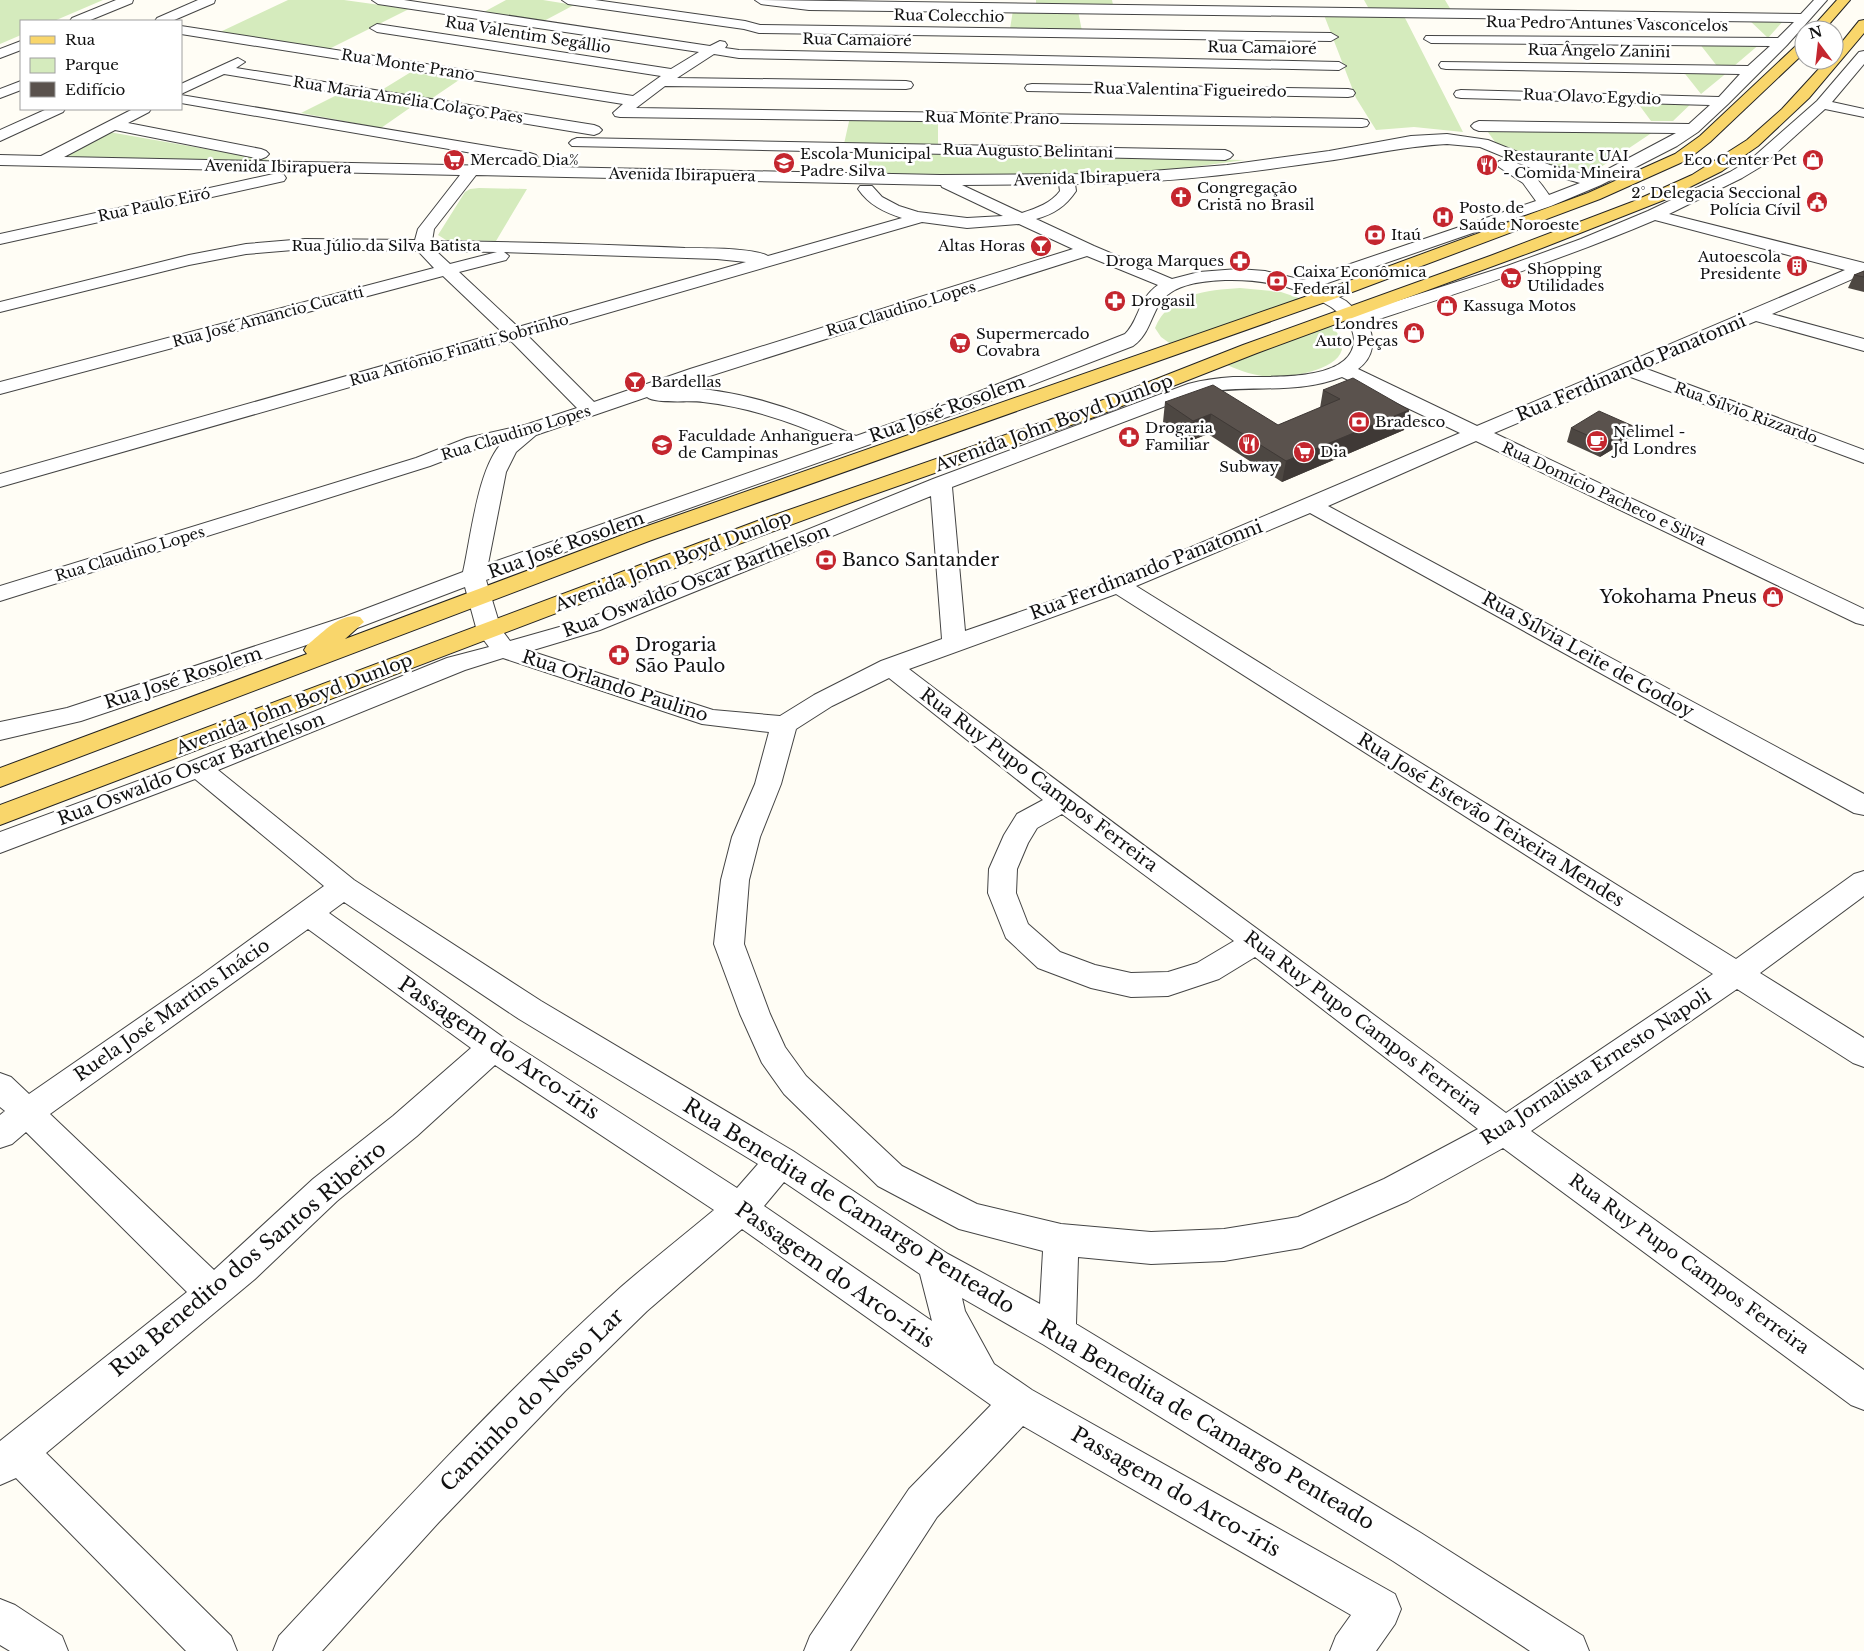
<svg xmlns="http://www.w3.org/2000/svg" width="1864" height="1651" viewBox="0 0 1864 1651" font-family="'Libre Baskerville',serif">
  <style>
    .green { fill: #d5ebbd }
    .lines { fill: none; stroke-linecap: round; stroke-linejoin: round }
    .minor-casing { stroke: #444; stroke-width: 2 }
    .major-casing { stroke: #222; stroke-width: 2 }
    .minor { fill: #fff; fill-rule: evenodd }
    .major { fill: #f9d66b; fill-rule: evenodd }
    .wall { fill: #4d4742 }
    .shaded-wall { fill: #3f3936 }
    .building { fill: #5a524d; stroke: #3f3936 }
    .labels { text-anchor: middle; stroke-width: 5; stroke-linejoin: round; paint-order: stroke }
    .far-street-label { font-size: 15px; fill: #111; stroke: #fff }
    .far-poi-label { font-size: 15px; fill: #111; stroke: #fff; text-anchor: start }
    .street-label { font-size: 18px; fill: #111; stroke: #fff }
    .poi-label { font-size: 18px; fill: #111; stroke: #fff; text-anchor: start }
    .near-street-label { font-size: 21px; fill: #111; stroke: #fff }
  </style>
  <rect width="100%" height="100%" fill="#fffdf5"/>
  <!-- green -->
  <path class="green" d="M0,0H103L54,21H21V35L0,44Z
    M288,0H344L409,9L327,50L220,32Z
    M506,0H543L574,5L542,22L482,13Z
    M1036,0H1112L1113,5L1036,3Z
    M1364,0H1445L1451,10L1369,9Z
    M1013,10L1078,11L1082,31L1010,29Z
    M1324,15L1404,16L1463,132L1414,127L1376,130L1356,98Z
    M1748,19H1785L1768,38Z
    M1699,43H1761L1734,66H1717Z
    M1682,70L1729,71L1701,94Z
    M411,72L459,80L431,99L380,91Z
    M341,93L414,105L381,128L301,113Z
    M1634,98L1696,99L1673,121H1651Z
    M850,117L938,119V145L844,144Z
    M1485,128L1656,130L1595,171L1557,168L1498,146Z
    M109,132L275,161L59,159Z
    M863,153L1245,160L1132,175L858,176Z
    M479,188L527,189L496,241L446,240L438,235L465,192L470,189Z
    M1240,288L1281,292L1305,300L1175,347L1161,337L1155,328C1169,294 1207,290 1240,288Z
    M1329,324C1372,363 1299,378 1271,377C1255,376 1241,371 1227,365Z"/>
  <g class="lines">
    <!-- minor casing -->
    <g class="minor-casing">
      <path id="minor" d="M116,0H133L132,3L88,21H70L72,18Z
        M198,0H215L214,3L172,21H155L157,18Z
        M372,0H404L710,46L720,41L725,42L727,45L725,48L739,50L1339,62L1346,66L1339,70L739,58L714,54L677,78L906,81L911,82L913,85L911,88L906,89L665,86L636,108L1362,119L1367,120L1369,123L1367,126L1362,127L620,117L615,116L613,113L623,104L181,34V26L633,96L661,76L377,32L370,28L377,24L671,69L699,52L378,4Z
        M562,0H595L745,21L760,25L1331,33L1338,37L1331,41L759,33L744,29L568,4Z
        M755,0L1801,14L1814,0H1827L1787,45L1728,104L1698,132L1677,146L1601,185L1551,206L1319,286L1346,301L1359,313L1507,266L1581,239L1648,211L1730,172L1750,160L1817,101L1859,52L1864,51V64L1832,102L1864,109V117L1825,109L1762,166L1742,178L1669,214L1864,263V274L1772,314L1864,339V351L1756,321L1644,368L1864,450V463L1628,376L1494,433L1864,609V625L1856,623L1476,441L1328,506L1864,794V815L1854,813L1310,513L1136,586L1736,959L1854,874L1864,871V896L1760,973L1864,1038V1067L1853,1063L1737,989L1531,1131L1864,1370V1410L1851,1405L1503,1148L1408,1201L1301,1248L1224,1261L1151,1264L1078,1257L1076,1324L1421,1533L1583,1636L1589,1651H1530L1393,1561L1044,1345L962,1298L965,1311L994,1364L1032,1390L1395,1594L1401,1609L1395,1624L1376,1651H1330L1336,1636L1351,1615L1023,1426L937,1517L850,1651H804L810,1636L909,1489L991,1405L742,1229L647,1311L565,1391L439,1522L322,1651H273L279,1636C390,1517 500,1396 621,1287C651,1261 683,1236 714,1210L495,1065L417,1136L337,1201L255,1279L46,1453L231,1636L237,1651H186L16,1478L0,1485V1441L187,1292L26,1132L12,1144L0,1148V1115L5,1111L0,1107V1073L11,1077L29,1094L200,976L324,886L195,779L0,853V832L189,762L447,658L489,647L477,631L465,587L360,627L81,721L0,740V722L67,708L344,617L463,572C471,538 478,464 504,441L469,451L430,466L0,601V586L416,458L467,438L525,425L577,408L511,341L0,487V474L502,332L443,276L0,394V382L434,268L418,251L305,249L246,254L189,265L0,312V302L189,255L246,244L305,239L415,240L418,229L460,175L0,165V155L41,156L133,109H151L149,112L128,123L261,149L266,151L269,154L266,157L261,159L115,130L64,157L940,175L1114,174L1227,165L1329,151L1411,136L1447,134L1488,140L1550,165L1593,177L1676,133L1479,131L1474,129L1471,126L1474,123L1479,121L1689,124L1710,105L1461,98L1456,97L1454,94L1456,91L1461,90L1719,97L1740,74L1446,69L1441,68L1439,65L1441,62L1748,66L1770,46L1431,43L1424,39L1426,36L1778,38L1794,22L809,10L761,4ZM1447,144L1480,147L1538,171L1580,183L1549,195C1539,180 1520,156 1499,161L1497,164L1499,167L1523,183L1536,201L1303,280L1265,271L1238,269L1199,272L1172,279L1094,246L1036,219C1054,214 1066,206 1076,191L1075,184C1159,184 1244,173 1327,161C1368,155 1406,146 1447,144ZM476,175L941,185L942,187L1003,216L967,218L918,212L899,206L882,197L872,186H860L858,189C869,205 884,212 902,218L768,256C755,248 702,248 685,248C601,244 517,242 432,241L434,229ZM1059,184L1060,191C1051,203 1037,208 1022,213L962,185ZM1655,220L1845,270L1477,426L1358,369C1374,357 1376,340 1367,323C1464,291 1561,260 1655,220ZM922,222L967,228L1019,224L1073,249L690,369L594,402L528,336ZM436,251L497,252L450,264ZM504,252L717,259L746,262L518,327L459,272L506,260L509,256ZM1087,256L1158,285C1137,300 1140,319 1125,334L950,403L856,436C802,411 732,386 672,388ZM1225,280C1263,279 1298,286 1331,307C1342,315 1354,326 1354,340C1353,384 1263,376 1233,377C1218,378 1203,380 1188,384L933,479L584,620L510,641L501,629L486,580L964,411L1133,346C1146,337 1149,324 1156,310C1167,284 1201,281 1225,280ZM1342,377L1460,433L1156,562L1069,595L965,631L952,487L1200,393C1247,384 1297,395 1342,377ZM647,397C654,404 691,400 703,402C749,407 795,423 837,442L488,564L506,472L516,452L536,435ZM931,496L942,639L881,661L814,695L780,716L713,710L530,651L600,630ZM1116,594L1713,974L1506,1113C1307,964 1106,820 909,669ZM503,658L702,724L769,732L755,784L732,837L721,880L714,944L740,1014L762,1063L784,1094L878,1186L959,1229L1043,1251L1040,1304L948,1254L793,1151L541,1001L354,880L218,770L465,670ZM889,678L1043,800L1017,814L1004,835L989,869L988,893L1006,938L1038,968L1091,988L1131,997L1168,996L1219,979L1255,957L1478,1129L1384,1179L1298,1217L1224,1229L1151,1232L1061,1224L977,1204L902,1166L806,1076L785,1047L770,1014L744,944L749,880L760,837L781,784L796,729L832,706ZM1062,814L1234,941L1197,963L1168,972L1131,973L1095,965L1060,952L1028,924L1016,893L1017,869L1028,843L1037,828ZM344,902L519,1019L758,1164L737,1188L504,1038L329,913ZM308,929L471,1048L393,1116L313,1179L214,1270L50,1114ZM784,1182L920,1274L932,1321L764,1206Z
        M21,41V50L0,58V49Z
        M238,58L245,62L236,68L594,125L599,127L602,130L599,133L594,135L224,74L181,94V84Z
        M21,81V90L0,98V89Z
        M1032,84L1348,89L1353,90L1355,93L1353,96L1348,97L1027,91L1025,88L1027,85Z
        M181,95L530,153L536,155L538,158L536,161L530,163L181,103Z
        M47,109H65L63,112L0,141V130Z
        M577,138L1225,150L1230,152L1233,155L1230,158L1225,160L572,146L569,143L572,140Z
        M278,173L284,175L286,178L284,181L0,244V234Z
        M0,1599L15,1605L62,1636L68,1651H10L0,1645Z"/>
    </g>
    <!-- major casing -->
    <g class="major-casing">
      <path id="major" d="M1837,0H1850L1824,30H1810Z
        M1864,20V33L1809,98L1758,146L1722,171L1664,200L1542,248L1257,353L1094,417L855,501L680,566L0,825V805L760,520L1080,409L1243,345L1490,256L1632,202L1692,175L1747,140L1782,109L1827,60H1834V52L1859,21Z
        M1804,42V53L1710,142L1687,160L1600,199L1331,300L649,541L0,787V768L307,654L304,650L307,645C323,633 340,612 360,617L364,622L345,639L633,531L1319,292L1588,193L1675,154L1700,136L1799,43Z"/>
    </g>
    <!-- minor -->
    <use href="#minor" class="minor"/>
    <!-- major -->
    <use href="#major" class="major"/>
  </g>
  <!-- wall -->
  <path class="wall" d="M1864,271V292L1848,288L1854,275Z
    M1323,390L1409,410L1404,430L1282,482L1208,434L1190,441L1163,422L1165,402L1278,425L1320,408Z
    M1633,426L1628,440L1600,457L1567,442L1571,428Z"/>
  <!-- shaded-wall -->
  <path class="shaded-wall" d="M1409,410L1404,430L1282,482L1286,461Z
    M1211,414L1208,434L1190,441L1193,421Z
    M1633,426L1628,440L1600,457L1605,443Z"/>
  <!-- building -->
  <path class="building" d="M1864,271V277L1854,275Z
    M1353,378L1409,410L1286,461L1211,414L1193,421L1165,402L1213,385L1278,425L1340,399L1323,390Z
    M1599,411L1633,426L1605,443L1571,428Z"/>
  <!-- icons -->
  <defs>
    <g id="supermarket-disc" transform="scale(1.125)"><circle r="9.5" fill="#c4262e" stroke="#fff"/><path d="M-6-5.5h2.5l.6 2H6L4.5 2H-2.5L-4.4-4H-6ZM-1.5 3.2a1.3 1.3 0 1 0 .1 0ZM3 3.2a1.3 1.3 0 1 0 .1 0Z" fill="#fff"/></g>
    <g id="shop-disc" transform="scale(1.125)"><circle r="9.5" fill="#c4262e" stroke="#fff"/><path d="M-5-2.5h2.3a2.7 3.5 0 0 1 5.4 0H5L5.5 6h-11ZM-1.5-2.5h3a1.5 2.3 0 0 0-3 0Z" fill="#fff"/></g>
    <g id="school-disc" transform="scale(1.125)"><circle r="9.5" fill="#c4262e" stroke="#fff"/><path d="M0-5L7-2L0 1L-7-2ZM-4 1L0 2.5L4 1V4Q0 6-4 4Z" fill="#fff"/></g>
    <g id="restaurant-disc" transform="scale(1.125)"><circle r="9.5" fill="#c4262e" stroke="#fff"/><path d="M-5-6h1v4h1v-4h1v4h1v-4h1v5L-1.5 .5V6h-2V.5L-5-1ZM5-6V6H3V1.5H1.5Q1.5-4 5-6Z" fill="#fff"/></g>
    <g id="church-disc" transform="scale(1.125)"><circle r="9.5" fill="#c4262e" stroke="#fff"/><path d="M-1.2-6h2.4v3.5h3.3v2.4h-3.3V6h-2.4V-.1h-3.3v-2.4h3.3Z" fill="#fff"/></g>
    <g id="civic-disc" transform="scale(1.125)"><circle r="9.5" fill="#c4262e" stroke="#fff"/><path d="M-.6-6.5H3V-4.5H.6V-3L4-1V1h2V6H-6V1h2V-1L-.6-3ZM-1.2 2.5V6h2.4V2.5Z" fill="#fff"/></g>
    <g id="hospital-disc" transform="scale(1.125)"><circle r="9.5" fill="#c4262e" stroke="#fff"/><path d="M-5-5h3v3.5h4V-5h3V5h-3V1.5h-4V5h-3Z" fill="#fff"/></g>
    <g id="bank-disc" transform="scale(1.125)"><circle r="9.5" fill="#c4262e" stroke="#fff"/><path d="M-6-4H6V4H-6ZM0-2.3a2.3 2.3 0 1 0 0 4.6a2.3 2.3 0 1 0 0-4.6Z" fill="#fff"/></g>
    <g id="bar-disc" transform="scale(1.125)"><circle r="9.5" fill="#c4262e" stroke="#fff"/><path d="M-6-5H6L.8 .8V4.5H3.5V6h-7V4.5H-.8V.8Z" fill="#fff"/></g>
    <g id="pharmacy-disc" transform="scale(1.125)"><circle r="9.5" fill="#c4262e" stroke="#fff"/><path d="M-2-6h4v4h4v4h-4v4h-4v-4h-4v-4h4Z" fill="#fff"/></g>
    <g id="building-disc" transform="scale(1.125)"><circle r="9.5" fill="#c4262e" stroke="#fff"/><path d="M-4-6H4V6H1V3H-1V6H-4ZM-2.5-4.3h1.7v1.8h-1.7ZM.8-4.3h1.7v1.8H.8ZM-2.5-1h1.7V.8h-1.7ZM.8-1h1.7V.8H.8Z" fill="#fff"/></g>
    <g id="cafe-disc" transform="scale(1.125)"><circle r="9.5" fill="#c4262e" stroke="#fff"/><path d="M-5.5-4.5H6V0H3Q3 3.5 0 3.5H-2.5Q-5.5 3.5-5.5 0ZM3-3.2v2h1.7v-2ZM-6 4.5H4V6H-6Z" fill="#fff"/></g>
    <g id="university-disc" transform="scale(1.125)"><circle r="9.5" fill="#c4262e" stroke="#fff"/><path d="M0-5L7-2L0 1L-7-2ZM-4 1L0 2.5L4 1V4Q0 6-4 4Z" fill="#fff"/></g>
  </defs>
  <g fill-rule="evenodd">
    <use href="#supermarket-disc" x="454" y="160"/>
    <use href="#shop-disc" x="1813" y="160"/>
    <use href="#school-disc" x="784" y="163"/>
    <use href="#restaurant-disc" x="1487" y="165"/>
    <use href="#church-disc" x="1181" y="197"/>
    <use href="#civic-disc" x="1817" y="202"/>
    <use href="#hospital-disc" x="1443" y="217"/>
    <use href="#bank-disc" x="1375" y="235"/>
    <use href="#bar-disc" x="1041" y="246"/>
    <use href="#pharmacy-disc" x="1240" y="261"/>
    <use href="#building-disc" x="1797" y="266"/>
    <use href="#supermarket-disc" x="1511" y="278"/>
    <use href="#bank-disc" x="1277" y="281"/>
    <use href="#pharmacy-disc" x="1115" y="301"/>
    <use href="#shop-disc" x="1447" y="306"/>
    <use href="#shop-disc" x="1414" y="333"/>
    <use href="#supermarket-disc" x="960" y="343"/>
    <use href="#bar-disc" x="635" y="382"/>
    <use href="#bank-disc" x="1359" y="422"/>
    <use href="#pharmacy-disc" x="1129" y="437"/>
    <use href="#cafe-disc" x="1597" y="441"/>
    <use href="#restaurant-disc" x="1249" y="444"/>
    <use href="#university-disc" x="662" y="445"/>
    <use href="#supermarket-disc" x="1304" y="452"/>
    <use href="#bank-disc" x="826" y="560"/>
    <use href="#shop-disc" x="1773" y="597"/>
    <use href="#pharmacy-disc" x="619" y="655"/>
  </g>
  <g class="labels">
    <!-- far-street labels -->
    <g class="far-street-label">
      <text transform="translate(949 16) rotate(1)" y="5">Rua Colecchio</text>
      <text transform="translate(1607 24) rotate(1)" y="5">Rua Pedro Antunes Vasconcelos</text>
      <text transform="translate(528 35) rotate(9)" y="5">Rua Valentim Segállio</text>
      <text transform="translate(857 40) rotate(1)" y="5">Rua Camaioré</text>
      <text transform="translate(1262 48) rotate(1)" y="5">Rua Camaioré</text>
      <text transform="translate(1599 51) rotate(1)" y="5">Rua Ângelo Zanini</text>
      <text transform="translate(408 65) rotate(9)" y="5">Rua Monte Prano</text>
      <text transform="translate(1190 90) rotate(1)" y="5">Rua Valentina Figueiredo</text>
      <text transform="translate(1592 97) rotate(2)" y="5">Rua Olavo Egydio</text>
      <text transform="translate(408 100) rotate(9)" y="5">Rua Maria Amélia Colaço Paes</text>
      <text transform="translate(992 118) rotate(1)" y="5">Rua Monte Prano</text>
      <text transform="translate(1028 151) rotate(1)" y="5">Rua Augusto Belintani</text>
      <text transform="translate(278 167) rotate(1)" y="5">Avenida Ibirapuera</text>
      <text transform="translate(682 175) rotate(1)" y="5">Avenida Ibirapuera</text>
      <text transform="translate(1087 178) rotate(-2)" y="5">Avenida Ibirapuera</text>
      <text transform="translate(154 205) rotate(-12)" y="5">Rua Paulo Eiró</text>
      <text x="386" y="251">Rua Júlio da Silva Batista</text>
      <text transform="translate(901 309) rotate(-17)" y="5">Rua Claudino Lopes</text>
      <text transform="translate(268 317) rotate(-15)" y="5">Rua José Amancio Cucatti</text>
      <text transform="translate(459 350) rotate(-16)" y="5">Rua Antônio Finatti Sobrinho</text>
      <text transform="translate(1746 413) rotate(20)" y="5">Rua Sílvio Rizzardo</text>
      <text transform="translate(516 433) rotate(-17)" y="5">Rua Claudino Lopes</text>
      <text transform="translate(1604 494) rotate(25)" y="5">Rua Domício Pacheco e Silva</text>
      <text transform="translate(130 554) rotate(-17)" y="5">Rua Claudino Lopes</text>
    </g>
    <!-- far-poi labels -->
    <g class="far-poi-label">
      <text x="800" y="159">Escola Municipal<tspan x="800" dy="17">Padre Silva</tspan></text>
      <text x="1503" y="161">Restaurante UAI<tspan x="1503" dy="17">- Comida Mineira</tspan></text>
      <text x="470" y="165">Mercado Dia%</text>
      <text x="1797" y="165" text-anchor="end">Eco Center Pet</text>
      <text x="1197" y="193">Congregação<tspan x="1197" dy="17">Cristã no Brasil</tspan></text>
      <text x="1801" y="198" text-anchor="end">2° Delegacia Seccional<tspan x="1801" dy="17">Polícia Cívil</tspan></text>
      <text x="1459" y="213">Posto de<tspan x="1459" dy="17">Saúde Noroeste</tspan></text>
      <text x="1391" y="240">Itaú</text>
      <text x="1025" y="251" text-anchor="end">Altas Horas</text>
      <text x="1781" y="262" text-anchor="end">Autoescola<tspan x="1781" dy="17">Presidente</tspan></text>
      <text x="1224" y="266" text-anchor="end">Droga Marques</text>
      <text x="1527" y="274">Shopping<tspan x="1527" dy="17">Utilidades</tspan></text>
      <text x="1293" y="277">Caixa Econômica<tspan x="1293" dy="17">Federal</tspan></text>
      <text x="1131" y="306">Drogasil</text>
      <text x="1463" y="311">Kassuga Motos</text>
      <text x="1398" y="329" text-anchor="end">Londres<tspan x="1398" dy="17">Auto Peças</tspan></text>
      <text x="976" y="339">Supermercado<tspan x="976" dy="17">Covabra</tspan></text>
      <text x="651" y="387">Bardellas</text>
      <text x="1375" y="427">Bradesco</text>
      <text x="1145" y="433">Drogaria<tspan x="1145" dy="17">Familiar</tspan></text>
      <text x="1613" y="437">Nelimel -<tspan x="1613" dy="17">Jd Londres</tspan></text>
      <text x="678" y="441">Faculdade Anhanguera<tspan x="678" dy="17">de Campinas</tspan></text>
      <text x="1320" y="457">Dia</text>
      <text x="1249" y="472" text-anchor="middle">Subway</text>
    </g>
    <!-- street labels -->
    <g class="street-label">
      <text transform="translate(1631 368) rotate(-23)" y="6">Rua Ferdinando Panatonni</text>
      <text transform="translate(947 409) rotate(-20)" y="6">Rua José Rosolem</text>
      <text transform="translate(1054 423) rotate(-20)" y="6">Avenida John Boyd Dunlop</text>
      <text transform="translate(566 545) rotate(-20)" y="6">Rua José Rosolem</text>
      <text transform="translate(673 561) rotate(-21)" y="6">Avenida John Boyd Dunlop</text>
      <text transform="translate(1146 570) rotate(-21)" y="6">Rua Ferdinando Panatonni</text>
      <text transform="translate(696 581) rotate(-21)" y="6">Rua Oswaldo Oscar Barthelson</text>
      <text transform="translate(1588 655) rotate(29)" y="6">Rua Sílvia Leite de Godoy</text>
      <text transform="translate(183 678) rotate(-18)" y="6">Rua José Rosolem</text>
      <text transform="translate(615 686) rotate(18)" y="6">Rua Orlando Paulino</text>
      <text transform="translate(294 704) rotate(-21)" y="6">Avenida John Boyd Dunlop</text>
      <text transform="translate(191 769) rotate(-21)" y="6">Rua Oswaldo Oscar Barthelson</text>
      <text transform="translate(1039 780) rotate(37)" y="6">Rua Ruy Pupo Campos Ferreira</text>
      <text transform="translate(1491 820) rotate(32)" y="6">Rua José Estevão Teixeira Mendes</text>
      <text transform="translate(172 1010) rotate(-35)" y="6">Ruela José Martins Inácio</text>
      <text transform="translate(1363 1023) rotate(37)" y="6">Rua Ruy Pupo Campos Ferreira</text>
      <text transform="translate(1596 1067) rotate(-33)" y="6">Rua Jornalista Ernesto Napoli</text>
      <text transform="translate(1689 1264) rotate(36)" y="6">Rua Ruy Pupo Campos Ferreira</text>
    </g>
    <!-- poi labels -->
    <g class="poi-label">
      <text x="842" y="566">Banco Santander</text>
      <text x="1757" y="603" text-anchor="end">Yokohama Pneus</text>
      <text x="635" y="651">Drogaria<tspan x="635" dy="21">São Paulo</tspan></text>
    </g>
    <!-- near-street labels -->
    <g class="near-street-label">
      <text transform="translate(499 1048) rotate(34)" y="7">Passagem do Arco-íris</text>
      <text transform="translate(849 1206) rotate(32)" y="7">Rua Benedita de Camargo Penteado</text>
      <text transform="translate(248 1259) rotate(-40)" y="7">Rua Benedito dos Santos Ribeiro</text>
      <text transform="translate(835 1275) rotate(35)" y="7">Passagem do Arco-íris</text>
      <text transform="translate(532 1400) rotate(-45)" y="7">Caminho do Nosso Lar</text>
      <text transform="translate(1207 1425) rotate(31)" y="7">Rua Benedita de Camargo Penteado</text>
      <text transform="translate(1176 1492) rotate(30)" y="7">Passagem do Arco-íris</text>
    </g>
  </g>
  <!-- legend -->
  <rect x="20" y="20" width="162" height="90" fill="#ffffff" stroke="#a0a0a0"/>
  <rect x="30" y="36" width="25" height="8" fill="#f9d66b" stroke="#a0a0a0"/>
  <text x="65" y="45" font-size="15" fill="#111111">Rua</text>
  <rect x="30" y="58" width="25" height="15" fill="#d5ebbd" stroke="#a0a0a0"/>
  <text x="65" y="70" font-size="15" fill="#111111">Parque</text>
  <rect x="30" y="82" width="25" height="15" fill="#5a524d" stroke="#a0a0a0"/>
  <text x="65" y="95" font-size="15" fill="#111111">Edifício</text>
  <!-- north arrow -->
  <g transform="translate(1819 45) rotate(345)"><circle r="24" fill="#ffffff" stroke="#a0a0a0"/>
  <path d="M0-4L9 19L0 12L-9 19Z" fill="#c4262e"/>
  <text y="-8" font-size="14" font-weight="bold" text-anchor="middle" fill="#111111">N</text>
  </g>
</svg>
